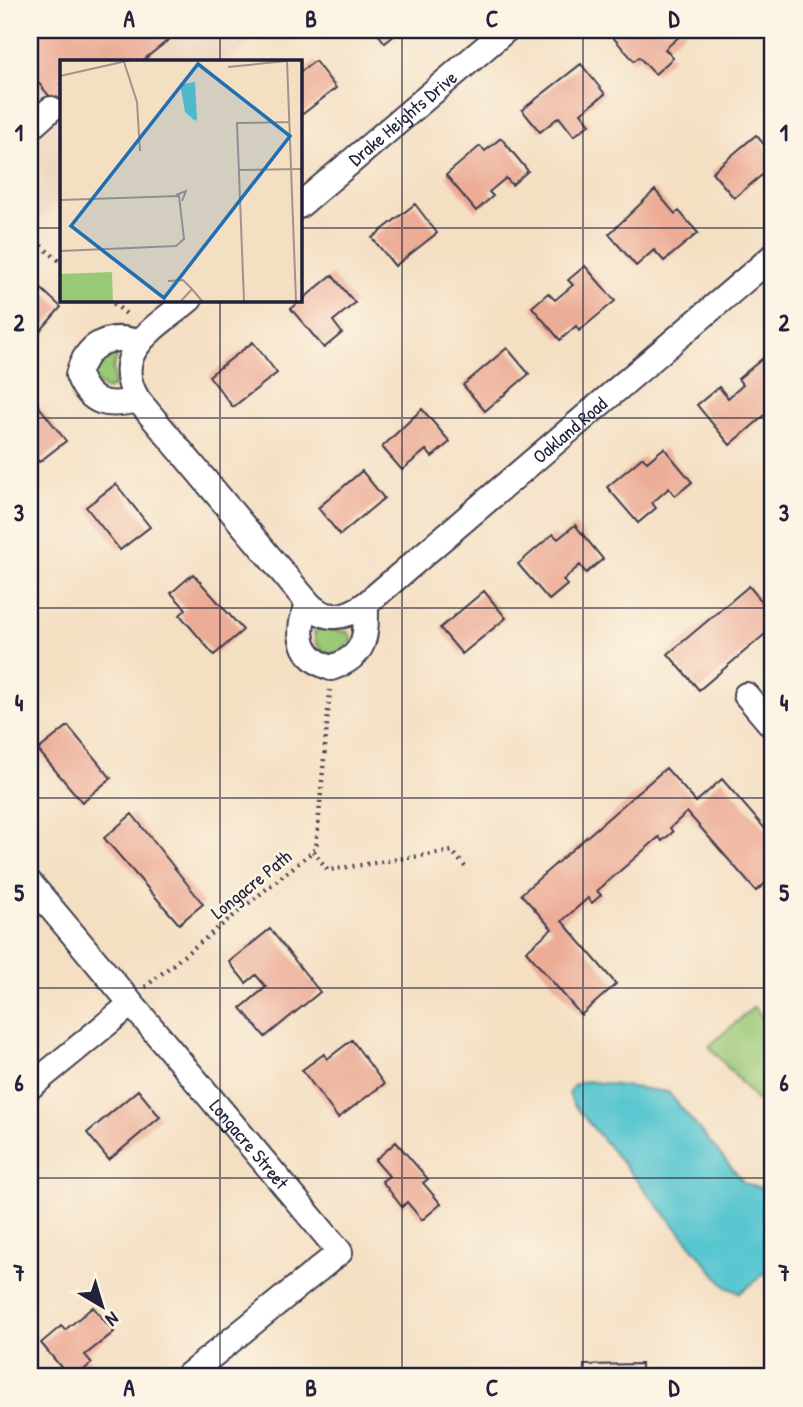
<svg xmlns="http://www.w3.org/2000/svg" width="803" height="1407" viewBox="0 0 803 1407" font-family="'Patrick Hand',sans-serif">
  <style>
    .built { fill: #ecd1b9 }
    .green { fill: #99c876; stroke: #5e7558; stroke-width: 2 }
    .water { fill: #59c6d0; stroke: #3e7486; stroke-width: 2 }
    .building { fill: #ecac96 }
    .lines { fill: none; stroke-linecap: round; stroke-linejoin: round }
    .minor-casing { stroke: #423e4f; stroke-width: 28 }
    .path { stroke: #423e4f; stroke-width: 4.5; stroke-dasharray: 2 5; stroke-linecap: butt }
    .minor { stroke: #fff; stroke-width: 24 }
    .grid { fill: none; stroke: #22223b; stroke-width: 2; stroke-opacity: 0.55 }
    .labels { text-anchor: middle; stroke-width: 5; stroke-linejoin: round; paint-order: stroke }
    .street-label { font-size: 19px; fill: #22223b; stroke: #fcf5e5 }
    .inset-road { fill: none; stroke: #a0938d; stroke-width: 2 }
    .view { fill: #1f6fb2; fill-opacity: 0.15; stroke: #1f6fb2; stroke-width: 3.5 }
    .inset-edge { fill: none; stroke: #22223b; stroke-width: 3.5 }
    .neatline { fill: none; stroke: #22223b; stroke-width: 2.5 }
    .grid-label { font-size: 23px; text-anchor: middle; font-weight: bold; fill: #22223b }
  </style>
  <rect width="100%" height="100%" fill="#fcf5e5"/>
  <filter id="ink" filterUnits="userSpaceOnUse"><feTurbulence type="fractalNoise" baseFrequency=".0143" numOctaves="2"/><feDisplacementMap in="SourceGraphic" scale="14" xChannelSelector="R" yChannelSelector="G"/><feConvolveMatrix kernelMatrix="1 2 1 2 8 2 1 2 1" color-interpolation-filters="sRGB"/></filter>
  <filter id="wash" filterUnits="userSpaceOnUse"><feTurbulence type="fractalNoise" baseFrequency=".00686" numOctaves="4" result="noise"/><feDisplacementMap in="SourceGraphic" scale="28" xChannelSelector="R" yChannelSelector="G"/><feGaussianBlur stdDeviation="1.57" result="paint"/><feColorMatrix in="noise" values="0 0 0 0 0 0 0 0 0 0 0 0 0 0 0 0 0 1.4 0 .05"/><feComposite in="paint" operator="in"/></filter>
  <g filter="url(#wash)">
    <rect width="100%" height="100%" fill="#f4dfc3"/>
    <!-- built -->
    <path class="built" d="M30,30H264L227,61H61V202L30,229Z"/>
    <!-- green -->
    <path class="green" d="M110,351L117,356L113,370L115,385L107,390L97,383L90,372L95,357Z
      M318,628L348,632L353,640L338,654L324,652L316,643L314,632Z
      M754,1007L773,1028V1119L709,1046Z"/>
    <!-- water -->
    <path class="water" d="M586,1081L668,1092L744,1183L773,1192V1267L740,1293L726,1287L573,1104L569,1094L574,1085Z"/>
    <g id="blocks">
      <!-- building -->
      <path class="building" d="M30,30H181L142,61H61V110L30,73Z
        M375,30H401L385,43Z
        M613,30H687L665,49L673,58L655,74L639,57L634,61L609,33Z
        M315,61L336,88L299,117V73Z
        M581,64L605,94L581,113L590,124L574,136L559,117L540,132L522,110Z
        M756,135L773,155V166L734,198L712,172Z
        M501,138L528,171L512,185L506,178L489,192L493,196L476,211L446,175L480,146L485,151Z
        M655,190L675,214L679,211L698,233L664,261L654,250L636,266L609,234Z
        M415,204L437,233L395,266L372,238Z
        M585,266L615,301L579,331L576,326L560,340L532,307L548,293L555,300L573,285L568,280Z
        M332,275L355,303L333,321L342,333L324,348L291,309Z
        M34,282L61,307L30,343V287Z
        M253,342L277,373L233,407L209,376Z
        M507,348L529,374L485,411L463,385Z
        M762,359L773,372V408L730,445L697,405L719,387L728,398L743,385L738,379Z
        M30,395L66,441L39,462L30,451Z
        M422,409L450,442L432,457L426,450L402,470L382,447Z
        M664,448L692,482L675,496L669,488L652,503L656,508L638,523L607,487L643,457L647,462Z
        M362,471L384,498L340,535L318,508Z
        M116,484L150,527L120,550L86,507Z
        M575,525L603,559L586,573L580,565L563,580L567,585L549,600L518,564L553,534L558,539Z
        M193,574L243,630L214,655L180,615L186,609L171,593Z
        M749,586L773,615V633L771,629L699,690L668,654Z
        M484,591L506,618L462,654L440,628Z
        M68,726L111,778L82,802L38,750Z
        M666,768L696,802L722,779L773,838V877L756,891L687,812L670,828L673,832L662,841L659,837L597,891L601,895L592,903L588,898L562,921L616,984L581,1015L526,951L552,929L521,894Z
        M132,814L203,904L179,924L104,838Z
        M270,929L320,992L265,1037L241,1008L266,987L256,975L246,983L229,962Z
        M352,1040L384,1084L338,1118L302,1070L324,1054L327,1059Z
        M138,1090L160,1117L109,1160L87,1133Z
        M396,1142L428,1179L423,1183L441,1204L422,1220L407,1202L402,1207L382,1181L389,1176L375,1160Z
        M93,1307L114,1332L85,1355L92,1363L75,1377H69L41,1343L61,1326L65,1330Z
        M641,1364V1377H584V1365Z"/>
    </g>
  </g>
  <g filter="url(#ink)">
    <use href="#blocks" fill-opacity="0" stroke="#423e4f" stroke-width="2"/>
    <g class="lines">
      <!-- minor casing -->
      <g class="minor-casing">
        <g id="minor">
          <path d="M30,128L51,109"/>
          <path id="s1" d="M299,206L506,30"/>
          <path id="s2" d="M190,299C156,328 108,351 138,400L309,604C327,622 346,618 366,604L773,256"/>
          <path d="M138,400C109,407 90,406 78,375C86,344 110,332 139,343"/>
          <path d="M309,604C294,632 300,658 331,668C367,656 366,637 366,604"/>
          <path d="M746,695L773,727"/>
          <path id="s3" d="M30,883L340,1252L186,1377"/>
          <path d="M30,1087L131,1004"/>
        </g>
      </g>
      <!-- path -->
      <path class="path" d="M30,237L61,262
        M108,299L129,316
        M313,851L328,870L452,851L467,869
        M145,987L316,849L330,690"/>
      <!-- minor -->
      <use href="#minor" class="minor"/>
    </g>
  </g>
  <!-- grid -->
  <path class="grid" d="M220,30V61M402,30V1377M583,30V1377M30,228H61M299,228H773M220,299V1377M30,418H773M30,608H773M30,798H773M30,988H773M30,1178H773"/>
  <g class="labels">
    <!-- street labels -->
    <g class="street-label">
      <text dy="7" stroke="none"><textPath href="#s1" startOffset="136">Drake Heights Drive</textPath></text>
      <text dy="7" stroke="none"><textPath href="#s2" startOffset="726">Oakland Road</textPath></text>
      <text transform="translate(251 884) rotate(-39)" y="7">Longacre Path</text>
      <text dy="7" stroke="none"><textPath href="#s3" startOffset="341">Longacre Street</textPath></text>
    </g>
  </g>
  <!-- overview -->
  <g transform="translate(60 60)">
    <rect width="242" height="242" fill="#f4dfc3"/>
    <path d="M52,212L53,241H0V214Z" fill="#99c876"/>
    <path d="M135,22L137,59L135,61L125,52L121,29L123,24Z" fill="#59c6d0"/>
    <path class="inset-road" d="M227,0L236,241M64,2L77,42L80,91M168,7L227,1M0,16L71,0M179,110L242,109M116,135L126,131L122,141M0,140L119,136L124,179L116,186L0,191M108,221L123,220L132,229M121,241L132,229L142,241M184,241L177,63L230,62"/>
    <path class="view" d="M138,4L230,76L104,238L11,166Z"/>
    <rect width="242" height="242" class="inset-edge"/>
  </g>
  <!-- margin -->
  <rect width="803" height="1407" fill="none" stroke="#fcf5e5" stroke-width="77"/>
  <!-- north arrow -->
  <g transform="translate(102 1306) rotate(142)" stroke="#fcf5e5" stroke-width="5" paint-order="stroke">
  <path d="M0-5L12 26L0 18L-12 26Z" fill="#22223b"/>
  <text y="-10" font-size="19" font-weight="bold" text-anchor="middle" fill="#22223b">N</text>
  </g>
  <rect x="38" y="38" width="726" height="1330" class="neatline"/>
  <g class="grid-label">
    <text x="129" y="27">A</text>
    <text x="311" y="27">B</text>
    <text x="492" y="27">C</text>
    <text x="674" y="27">D</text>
    <text x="19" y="141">1</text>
    <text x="784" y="141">1</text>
    <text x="19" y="331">2</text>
    <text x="784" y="331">2</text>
    <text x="19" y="521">3</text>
    <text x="784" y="521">3</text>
    <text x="19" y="711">4</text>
    <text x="784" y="711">4</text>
    <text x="19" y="901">5</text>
    <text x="784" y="901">5</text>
    <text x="19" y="1091">6</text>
    <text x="784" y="1091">6</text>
    <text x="19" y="1281">7</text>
    <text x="784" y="1281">7</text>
    <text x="129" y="1396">A</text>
    <text x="311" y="1396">B</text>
    <text x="492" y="1396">C</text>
    <text x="674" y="1396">D</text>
  </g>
</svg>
